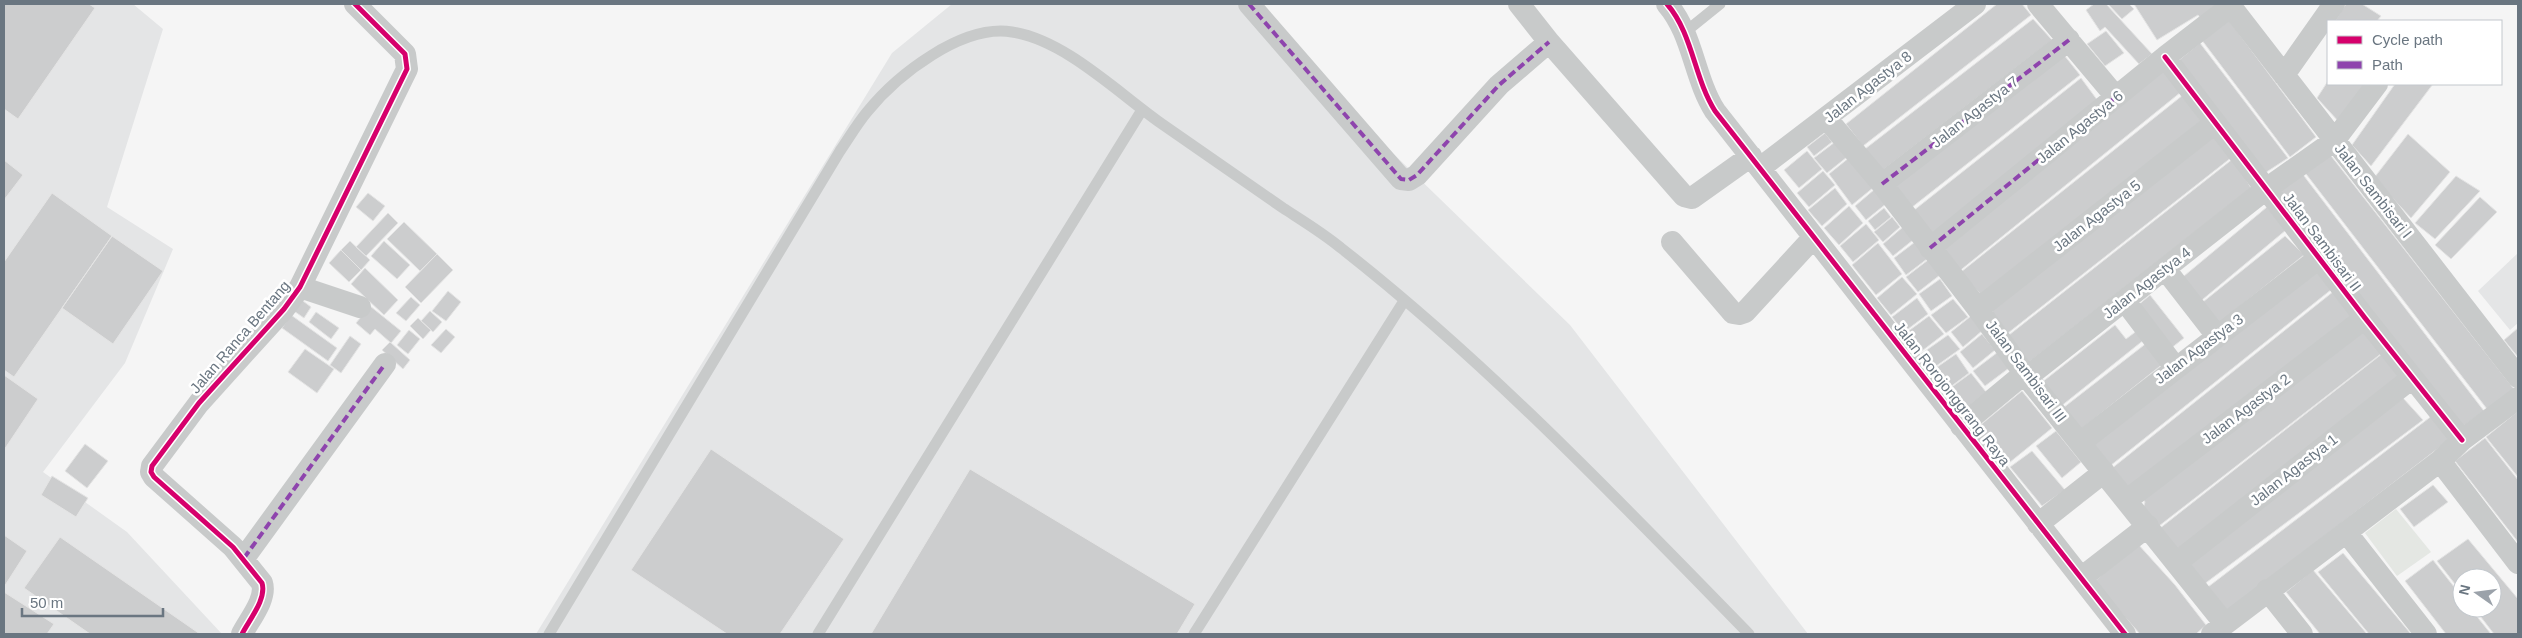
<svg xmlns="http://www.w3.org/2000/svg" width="2522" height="638" viewBox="0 0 2522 638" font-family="Helvetica,sans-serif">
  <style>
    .built { fill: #e4e5e6 }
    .green { fill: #e4e7e3 }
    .building { fill: #cccdce; stroke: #e4e4e4 }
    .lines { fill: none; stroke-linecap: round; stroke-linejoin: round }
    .lane { stroke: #c8caca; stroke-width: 11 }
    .street { stroke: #c8caca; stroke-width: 22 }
    .quiet { stroke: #8e44ad; stroke-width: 4; stroke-dasharray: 8 4; stroke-linecap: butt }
    .cycleway-casing { stroke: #fff; stroke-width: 8 }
    .cycleway { stroke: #d6006c; stroke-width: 5 }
    .labels { text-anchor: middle; stroke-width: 5; stroke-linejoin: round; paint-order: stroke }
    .street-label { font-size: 15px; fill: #6a7681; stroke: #fff }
  </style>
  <rect width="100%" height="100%" fill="#f5f5f5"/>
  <!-- built -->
  <path class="built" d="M4,4H133L163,29L107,207L173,249L125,363L43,472L127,532L222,634H4Z
    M952,4H1239L1570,325L1808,634H536L892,53Z
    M2518,253V323L2510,330L2478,291Z"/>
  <!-- green -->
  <path class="green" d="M2396,509L2431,552L2397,576L2365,533Z"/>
  <!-- building -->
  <path class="building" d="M4,4H89L95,8L18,119L4,109Z
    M1997,4H2022L2031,15L1863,146L1846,124Z
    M2094,4H2106L2152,54L2139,64L2105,27L2100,31L2086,10Z
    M2108,4H2129L2134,9L2122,19Z
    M2134,4H2221L2202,20L2198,15L2157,40Z
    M2346,4H2362L2381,16L2377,21H2335Z
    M2033,19L2052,40L1883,170L1865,149Z
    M2228,19L2316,137L2290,157L2201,39Z
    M2106,31L2124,53L2105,66L2087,44Z
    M2200,43L2288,158L2265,173L2179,60Z
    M2064,55L2080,75L1911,208L1892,186Z
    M2165,69L2181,92L1957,273L1942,247Z
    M2081,78L2098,101L1932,235L1913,211Z
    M2328,81V84H2368L2339,122L2317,98Z
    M2395,84H2433L2371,166L2352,145Z
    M2183,95L2201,121L1982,296L1961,272Z
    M1825,133L1832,142L1814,156L1807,147Z
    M2408,134L2450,172L2411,218L2374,178Z
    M2215,136L2232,157L2008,333L1990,309Z
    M1835,142L1847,157L1827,173L1814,158Z
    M1807,151L1822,169L1799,188L1784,170Z
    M2328,152L2514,389L2487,409L2303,170Z
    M1850,157L1874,187L1852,205L1829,174Z
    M2234,158L2251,188L2028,363L2009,335Z
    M4,160L23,175L4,200Z
    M1823,171L1835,185L1809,207L1797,193Z
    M2301,172L2484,411L2462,427L2276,191Z
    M2456,176L2480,191L2435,239L2415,223Z
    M1835,188L1847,204L1822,226L1808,210Z
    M1875,189L1887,203L1866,220L1855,206Z
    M52,193L112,236L14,377L4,370V262Z
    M368,193L385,206L373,221L356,207Z
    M2480,197L2497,212L2451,259L2435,245Z
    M1849,206L1863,223L1839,245L1824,228Z
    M2267,207L2286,230L2196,305L2178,281Z
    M1884,208L1891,217L1875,230L1868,221Z
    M388,213L398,223L366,256L356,247Z
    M1892,217L1900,227L1883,242L1874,232Z
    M404,222L437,254L420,271L387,239Z
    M1866,224L1879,240L1853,262L1840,246Z
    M1903,227L1913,240L1893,256L1883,244Z
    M112,236L163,271L113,344L62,308Z
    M2285,236L2304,255L2214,327L2198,306Z
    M350,241L370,260L361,270L341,250Z
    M384,241L410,265L397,279L371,256Z
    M1915,242L1927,259L1906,275L1894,258Z
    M1878,243L1902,274L1876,295L1852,265Z
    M341,250L361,270L349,282L329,263Z
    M437,254L453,270L421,303L405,287Z
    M1928,260L1940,275L1918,292L1906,277Z
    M365,268L398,300L384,315L351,284Z
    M2316,271L2332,289L2110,466L2090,441Z
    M1902,277L1917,294L1891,315L1877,298Z
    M1940,279L1952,296L1931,311L1919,294Z
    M448,291L461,302L446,321L432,311Z
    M2334,291L2353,319L2127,489L2111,469Z
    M2150,295L2184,338L2170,349L2136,307Z
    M411,297L420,305L406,321L396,313Z
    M299,298L311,307L304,318L291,309Z
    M1917,298L1928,314L1904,332L1892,317Z
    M1953,299L1968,317L1946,333L1931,315Z
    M370,306L401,331L391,343L375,329L370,335L356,323Z
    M430,311L442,322L433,332L421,321Z
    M316,312L339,328L331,339L309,322Z
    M291,315L337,348L328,361L282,328Z
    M1929,316L1944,334L1918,354L1903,335Z
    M1971,316L1983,330L1963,347L1951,332Z
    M418,318L431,330L423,339L410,326Z
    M2115,325L2126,339L2138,330L2145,339L2060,407L2041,383Z
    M2518,328V357L2504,340Z
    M446,329L455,337L441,353L431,345Z
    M2364,329L2382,353L2159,526L2143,509L2145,502L2142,497Z
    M409,330L420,339L408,354L397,345Z
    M1982,334L1995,350L1973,368L1960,352Z
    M1948,335L1960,349L1932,369L1921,354Z
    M350,336L361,344L341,373L330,365Z
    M390,342L410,360L403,369L382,350Z
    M2148,342L2164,363L2080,430L2063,408Z
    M305,349L334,369L317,393L288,372Z
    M1998,352L2009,368L1985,386L1973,371Z
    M2383,353L2399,373L2398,379L2181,547L2174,549L2159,529Z
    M1956,354L1969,373L1945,391L1930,372Z
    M1971,373L1986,392L1965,409L1949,389Z
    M4,375L38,399L4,450Z
    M2022,391L2052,428L2004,467L1973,431Z
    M2403,398L2423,420L2203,585L2187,560Z
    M2518,411V477L2486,437Z
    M2433,415L2449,440L2227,611L2208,587Z
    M2056,431L2081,462L2062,478L2036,446Z
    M2485,438L2518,480V542L2455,461Z
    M85,444L108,461L87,488L65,471Z
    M711,449L844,539L780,634H727L631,570Z
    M2032,451L2065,490L2042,506L2010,467Z
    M970,469L1195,604L1177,634H871Z
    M52,476L88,498L76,517L41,495Z
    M2433,485L2448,502L2414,527L2400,509Z
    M4,535L27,551L4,587Z
    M60,537L200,634H90L24,588Z
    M2468,539L2518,599V634H2494L2474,608H2492V578H2462V593L2437,561Z
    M2137,543L2175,585L2206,625L2196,634H2140L2094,582Z
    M2343,553L2411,634H2369L2318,572Z
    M2433,560L2462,597V608H2470L2491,634H2446L2405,581Z
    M2313,570L2367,634H2320L2286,592Z
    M4,592L54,624L47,634H4Z"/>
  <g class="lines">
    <!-- lane -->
    <path class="lane" d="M1684,33L1720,4
      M549,634L840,151C849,138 857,124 867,112C897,75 962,24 1012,32C1065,40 1118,93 1162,124C1202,152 1243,180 1283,208C1303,221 1323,233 1341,248C1488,363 1619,501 1749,634
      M818,634L1142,110
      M1194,634L1404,301"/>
    <!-- street -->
    <path class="street" d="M1249,4L1401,179L1409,180L1417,175L1499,85L1549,42
      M1519,4L1549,42L1684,196L1692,198L1751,156
      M1667,4C1693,34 1694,78 1715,111L2125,634
      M2038,4L2116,97
      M2229,4L2518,377
      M2165,57L2365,318L2462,440
      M2284,75L2334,4
      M1827,119L1882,184L1978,309L2027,377L2225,624
      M1760,168L1975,4
      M1882,184L2069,40
      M1672,242L1733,313L1739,314L1745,312L1813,238
      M1930,248L2165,57L2231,6
      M2165,269L2217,336
      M300,287L360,307
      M2125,301L2175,367
      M1978,309L2215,123
      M2027,377L2266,189L2334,141L2377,84
      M1961,426L2025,373
      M2081,442L2319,258
      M2440,461L2518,563
      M2127,500L2365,318
      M2038,524L2104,472
      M2346,532L2426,634
      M244,558L385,364
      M2176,563L2412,378
      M2081,578L2148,526
      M2267,590L2302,634
      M242,634C249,620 267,599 262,583L233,547L154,477L151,472L152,466L199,403L284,309L300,287L407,69L405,54L355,4
      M2212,634L2440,461L2462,440L2518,398"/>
    <!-- quiet -->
    <path class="quiet" d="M1249,4L1401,179L1409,180L1417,175L1499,85L1549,42
      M1882,184L2069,40
      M1930,248L2116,97
      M244,558L385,364"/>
    <!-- cycleway casing -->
    <g class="cycleway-casing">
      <path id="cycleway" d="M1667,4C1693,34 1694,78 1715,111L2125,634
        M2165,57L2365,318L2462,440
        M242,634C249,620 267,599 262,583L233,547L154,477L151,472L152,466L199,403L284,309L300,287L407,69L405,54L355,4"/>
    </g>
    <!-- cycleway -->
    <use href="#cycleway" class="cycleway"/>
  </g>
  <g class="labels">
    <!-- street labels -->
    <g class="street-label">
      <text transform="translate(1868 87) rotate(-38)" y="5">Jalan Agastya 8</text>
      <text transform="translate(1975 112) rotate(-38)" y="5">Jalan Agastya 7</text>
      <text transform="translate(2080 127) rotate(-39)" y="5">Jalan Agastya 6</text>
      <text transform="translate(2373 191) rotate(52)" y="5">Jalan Sambisari I</text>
      <text transform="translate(2097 216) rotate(-38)" y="5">Jalan Agastya 5</text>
      <text transform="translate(2322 242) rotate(53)" y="5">Jalan Sambisari II</text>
      <text transform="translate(2147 283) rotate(-38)" y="5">Jalan Agastya 4</text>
      <text transform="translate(240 337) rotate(-49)" y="5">Jalan Ranca Bentang</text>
      <text transform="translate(2199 349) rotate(-37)" y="5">Jalan Agastya 3</text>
      <text transform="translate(2026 371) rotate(53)" y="5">Jalan Sambisari III</text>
      <text transform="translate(1952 394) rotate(52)" y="5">Jalan Rorojonggrang Raya</text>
      <text transform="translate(2246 409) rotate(-37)" y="5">Jalan Agastya 2</text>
      <text transform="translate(2294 470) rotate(-38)" y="5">Jalan Agastya 1</text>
    </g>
  </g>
  <!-- border -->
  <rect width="2522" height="638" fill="none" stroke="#6a7681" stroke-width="10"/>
  <!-- legend -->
  <rect x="2327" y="20" width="175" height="65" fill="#ffffff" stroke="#c3c8cd"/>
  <rect x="2337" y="36" width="25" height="8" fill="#d6006c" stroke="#c3c8cd"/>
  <text x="2372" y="45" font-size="15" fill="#6a7681">Cycle path</text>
  <rect x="2337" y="61" width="25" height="8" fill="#8e44ad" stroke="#c3c8cd"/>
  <text x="2372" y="70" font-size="15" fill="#6a7681">Path</text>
  <!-- north arrow -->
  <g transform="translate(2477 593) rotate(284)"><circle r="24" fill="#ffffff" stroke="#c3c8cd"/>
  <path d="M0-4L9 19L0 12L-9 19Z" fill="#9ba2aa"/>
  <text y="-8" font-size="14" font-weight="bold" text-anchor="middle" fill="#6a7681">N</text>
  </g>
  <!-- scale -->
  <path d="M22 608v8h141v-8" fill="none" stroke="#6a7681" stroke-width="2.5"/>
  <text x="30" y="608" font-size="15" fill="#6a7681" stroke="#ffffff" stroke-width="4" paint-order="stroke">50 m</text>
</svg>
